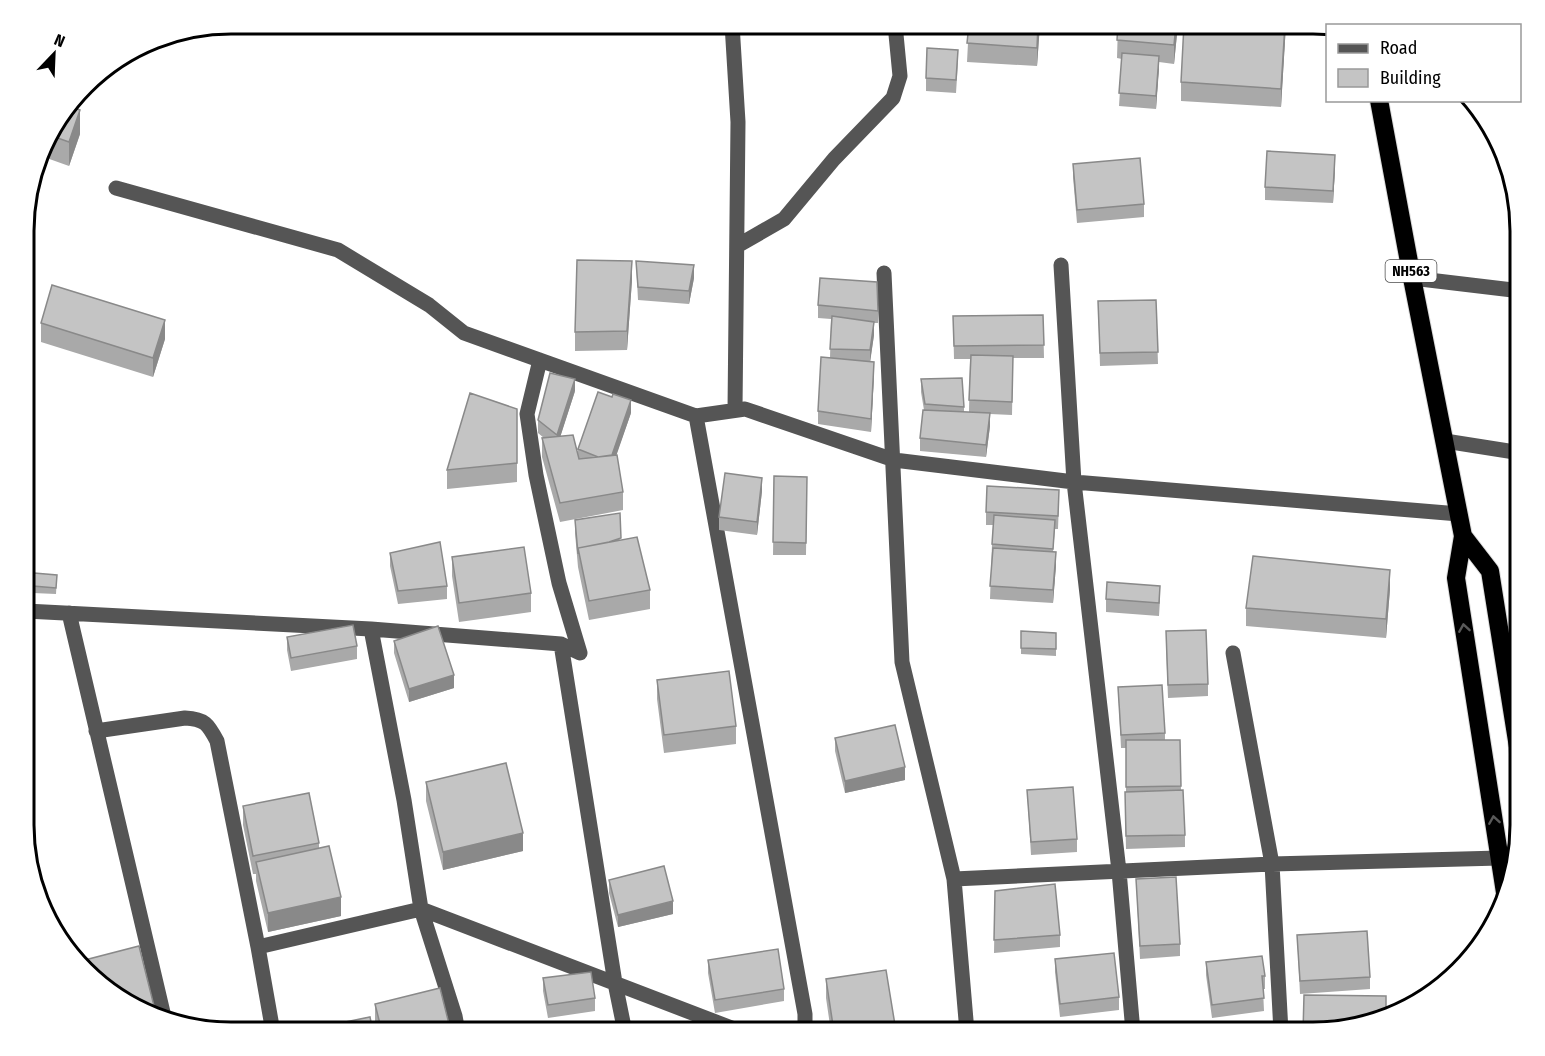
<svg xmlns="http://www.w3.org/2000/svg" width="1545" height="1056" viewBox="0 0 1545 1056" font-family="'Fira Sans Condensed',sans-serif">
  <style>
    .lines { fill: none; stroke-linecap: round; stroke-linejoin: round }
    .highway-casing { stroke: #dbdbdb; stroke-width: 20 }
    .minor { stroke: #555; stroke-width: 15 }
    .highway { stroke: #000; stroke-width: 18 }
    .wall { fill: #a9a9a9 }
    .shaded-wall { fill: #898989 }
    .building { fill: #c4c4c4; stroke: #898989; stroke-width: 1.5 }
    .oneway { stroke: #595959 }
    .labels { text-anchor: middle; stroke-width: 5; stroke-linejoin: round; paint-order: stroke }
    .shield { fill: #fff; stroke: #4c4c4c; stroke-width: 1.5 }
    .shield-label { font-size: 14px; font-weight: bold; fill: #000 }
    .rim { fill: none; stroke: #000; stroke-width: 3 }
  </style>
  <rect width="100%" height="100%" fill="#fff"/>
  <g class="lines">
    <!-- highway casing -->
    <g class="highway-casing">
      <path id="highway" d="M1379,100L1412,278L1463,536L1456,578L1506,899
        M1463,536L1490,571L1521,766"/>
    </g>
    <!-- minor -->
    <path class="minor" d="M732,24L738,122L735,410
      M116,188L338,250L429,305L464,333L696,416L745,409L894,460L1074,482L1459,514
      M737,246L784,219L834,159L893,98L900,76L895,24
      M1061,265L1074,482L1119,871L1133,1032
      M884,273L902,662L954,879L967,1032
      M1412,278L1521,291
      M696,416L805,1014V1032
      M1445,441L1521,453
      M26,611L371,629L561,644L580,653L559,583L536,475L527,414L540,360
      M69,613L165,1021
      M561,644L615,983L625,1032
      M1233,653L1272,864L1281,1032
      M96,731L185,718C205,719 208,724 217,741L258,947
      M954,879L1272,864L1500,858
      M421,909L742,1032
      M421,909L455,1016L458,1032
      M273,1032L258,947L421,909L404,800L371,629"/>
    <!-- highway -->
    <use href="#highway" class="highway"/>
  </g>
  <!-- wall -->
  <path class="wall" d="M969,24H1040L1037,66L967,62Z
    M1118,24H1178L1174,64L1159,62L1156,109L1119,106L1122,59L1117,58Z
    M1286,24L1281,107L1181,101V82Z
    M958,62L956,93L926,91V78Z
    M71,107L80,134L69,166L41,156L46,140Z
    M1073,164L1144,204V217L1077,223L1073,177Z
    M1335,168L1333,203L1265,200V187Z
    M636,261L694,278L689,304L638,300Z
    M632,280L627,350L575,351V332Z
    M1156,300L1158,364L1100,366L1098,301Z
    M818,305L878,311V323H874V335L870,361L874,374L871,432L818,424V411L830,358L831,319L818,318Z
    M1043,315L1044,358H1013L1012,415L990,414V426L986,457L920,451V438L924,410L921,392V379L964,407V412H969L970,359H954L953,316Z
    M41,323L165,339L153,377L41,342Z
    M575,391L560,437L578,453V449L631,413L616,455L623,492V510L560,522L542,457V438H544L538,433V420Z
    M517,409V482L447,489V470Z
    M774,476L807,477L806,555H773Z
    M762,491L757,535L719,530V517Z
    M1059,502L1058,529H1055L1053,552L1056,565L1053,603L990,599L992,544L993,525H986V512Z
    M575,520L621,540L650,590V609L589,620L578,567L575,533Z
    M390,553L447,586V599L398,604L390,566Z
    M452,557L531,593V612L459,622L452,576Z
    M57,575L56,594L33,593V586Z
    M1390,589L1386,638L1246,626V608Z
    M1106,599H1160L1159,616L1106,612Z
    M1021,631L1056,633V656L1021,654Z
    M287,637L357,646V659L291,671L287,650Z
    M394,641L454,688L409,702L394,653Z
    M1166,644L1208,684V696L1168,698Z
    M657,680L736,726V744L664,753L657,699Z
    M1118,687L1165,733V740H1180L1181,790L1185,835V847L1126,849L1125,805V792H1126V748H1121Z
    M835,738L905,780L845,793L835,751Z
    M426,782L523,851L443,870L426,801Z
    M1027,790L1077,839V852L1031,855Z
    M243,806L319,843V848L341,916L268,932L256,881V874H253L243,825Z
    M1136,879L1180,944V956L1140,959Z
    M609,880L673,914L618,927L609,893Z
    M995,891L1060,935V947L994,953Z
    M1297,935L1370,977V989L1300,994Z
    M1055,959L1119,997V1010L1060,1017L1055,972Z
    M708,960L784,989V1001L715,1013L708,973Z
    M1206,962L1265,976V989H1263L1264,1011L1212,1018L1206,975Z
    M543,978L595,998V1011L548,1018L543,991Z
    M826,979L895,1025V1032H831L826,998Z
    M375,1004L451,1032H377L375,1023Z"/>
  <!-- shaded-wall -->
  <path class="shaded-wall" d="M1038,24H1040L1037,66V48Z
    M1176,24H1178L1174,64V45Z
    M1285,24H1286L1281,107V89Z
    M1159,56V69L1156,109V96Z
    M80,110V134L69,166V142Z
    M1335,155V168L1333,203V191Z
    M632,261V280L627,350V331Z
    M694,265V278L689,304V291Z
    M165,320V339L153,377V358Z
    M874,322V335L870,363V350Z
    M874,362V374L871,432V419Z
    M575,379V391L557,447V435Z
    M631,400V413L610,474V461Z
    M990,413V426L986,457V445Z
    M762,478V491L757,535V522Z
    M34,522V541L26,573V555Z
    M1056,552V565L1053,603V590Z
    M1390,570V589L1386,638V619Z
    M454,675V688L409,702V689Z
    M905,767V780L845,793V781Z
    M523,833V851L443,870V852Z
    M341,897V916L268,932V913Z
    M673,901V914L618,927V915Z
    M154,1006V1015L142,1009Z"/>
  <!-- building -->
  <path class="building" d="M969,24H1038L1037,48L967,43Z
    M1118,24H1176L1174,45L1117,40Z
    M1184,24H1285L1281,89L1181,82Z
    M927,48L958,50L956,80L926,78Z
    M1122,53L1159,56L1156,96L1119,93Z
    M71,107L80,110L69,142L49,135Z
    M1267,151L1335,155L1333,191L1265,187Z
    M1140,158L1144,204L1077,210L1073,164Z
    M577,260L632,261L627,331L575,332Z
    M636,261L694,265L689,291L638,287Z
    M820,278L877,282L878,311L818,305Z
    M52,285L165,320L153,358L41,323Z
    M1156,300L1158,352L1100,353L1098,301Z
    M1043,315L1044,345L954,346L953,316Z
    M832,316L874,322L870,350L830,349Z
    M971,355L1013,356L1012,402L969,400Z
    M821,357L874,362L871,419L818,411Z
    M550,373L575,379L557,435L538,420Z
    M962,378L964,407L925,404L921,379Z
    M598,392L612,397L613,394L631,400L612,455L598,457L578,449Z
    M470,393L517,409V463L447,470Z
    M923,410L990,413L986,445L920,438Z
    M573,435L579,459L617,455L623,492L560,503L542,438Z
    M725,473L762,478L757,522L719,517Z
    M774,476L807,477L806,543L773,542Z
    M987,486L1059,490L1058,516L986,512Z
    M620,513L621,538L609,542L578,548V554L575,520Z
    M994,515L1055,520L1053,549L992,544Z
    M26,520L34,522L26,555Z
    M637,537L650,590L589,601L578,548Z
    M440,542L447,586L398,591L390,553Z
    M524,547L531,593L459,603L452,557Z
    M993,548L1056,552L1053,590L990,586Z
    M1253,556L1390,570L1386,619L1246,608Z
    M34,573L57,575L56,588L33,586Z
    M1107,582L1160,586L1159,603L1106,599Z
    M353,625L357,646L291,658L287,637Z
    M438,626L454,675L409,689L394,641Z
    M1206,630L1208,684L1168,685L1166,631Z
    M1021,631L1056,633V649L1021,648Z
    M729,671L736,726L664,735L657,680Z
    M1162,685L1165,733L1121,735L1118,687Z
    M895,725L905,767L845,781L835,738Z
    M1126,740H1180L1181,786L1126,787Z
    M506,763L523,833L443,852L426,782Z
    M1073,787L1077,839L1031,842L1027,790Z
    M1183,790L1185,835L1126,836L1125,792Z
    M309,793L319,843L253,856L243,806Z
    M329,846L341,897L268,913L256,862Z
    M664,866L673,901L618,915L609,880Z
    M1176,877L1180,944L1140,946L1136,879Z
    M1055,884L1060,935L994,940L995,891Z
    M1367,931L1370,977L1300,981L1297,935Z
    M139,946L154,1006L142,1009L106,989L81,961Z
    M778,949L784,989L715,1000L708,960Z
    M1114,953L1119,997L1060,1004L1055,959Z
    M1262,956L1265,976H1262L1264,998L1212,1005L1206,962Z
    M886,970L895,1025L851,1032H834L826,979Z
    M591,972L595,998L548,1005L543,978Z
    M440,988L451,1032H382L375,1004Z
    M1304,995L1386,996V1015L1313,1032H1303Z
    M370,1017L373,1032H311V1029Z
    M221,1023L222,1032L198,1028Z
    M660,1023L715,1025V1032H660Z"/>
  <!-- one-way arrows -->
  <defs><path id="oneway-chevron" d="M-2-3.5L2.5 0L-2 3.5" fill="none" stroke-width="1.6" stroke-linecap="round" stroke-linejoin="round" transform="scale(1.5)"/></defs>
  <g class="oneway">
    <use href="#oneway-chevron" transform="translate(1464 628) rotate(-99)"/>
    <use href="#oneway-chevron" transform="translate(1494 820) rotate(-99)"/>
  </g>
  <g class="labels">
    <!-- shield labels -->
    <rect class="shield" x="1385.5" y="260" width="51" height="22" rx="4.5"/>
    <g class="shield-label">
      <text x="1411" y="276">NH563</text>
    </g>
  </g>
  <!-- crop -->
  <path d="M0 0H1545V1056H0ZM231 34H1313A197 197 0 0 1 1510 231V825A197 197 0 0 1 1313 1022H231A197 197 0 0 1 34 825V231A197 197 0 0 1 231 34Z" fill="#fff" fill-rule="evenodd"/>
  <path class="rim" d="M231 34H1313A197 197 0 0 1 1510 231V825A197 197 0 0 1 1313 1022H231A197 197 0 0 1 34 825V231A197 197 0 0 1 231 34Z"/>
  <!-- legend -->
  <rect x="1326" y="24" width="195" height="78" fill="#ffffff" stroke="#999999" stroke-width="1.5"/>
  <rect x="1338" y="44" width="30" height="9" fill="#555555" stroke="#999999" stroke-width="1.5"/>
  <text x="1380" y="54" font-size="18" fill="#000000">Road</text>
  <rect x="1338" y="69" width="30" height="18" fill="#c4c4c4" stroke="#999999" stroke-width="1.5"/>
  <text x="1380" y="84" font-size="18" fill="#000000">Building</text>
  <!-- north arrow -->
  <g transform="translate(54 54) rotate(23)" stroke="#ffffff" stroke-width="4.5" paint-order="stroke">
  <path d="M0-4.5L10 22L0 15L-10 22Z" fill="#000000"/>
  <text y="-9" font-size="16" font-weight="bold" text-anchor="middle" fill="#000000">N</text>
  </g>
</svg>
